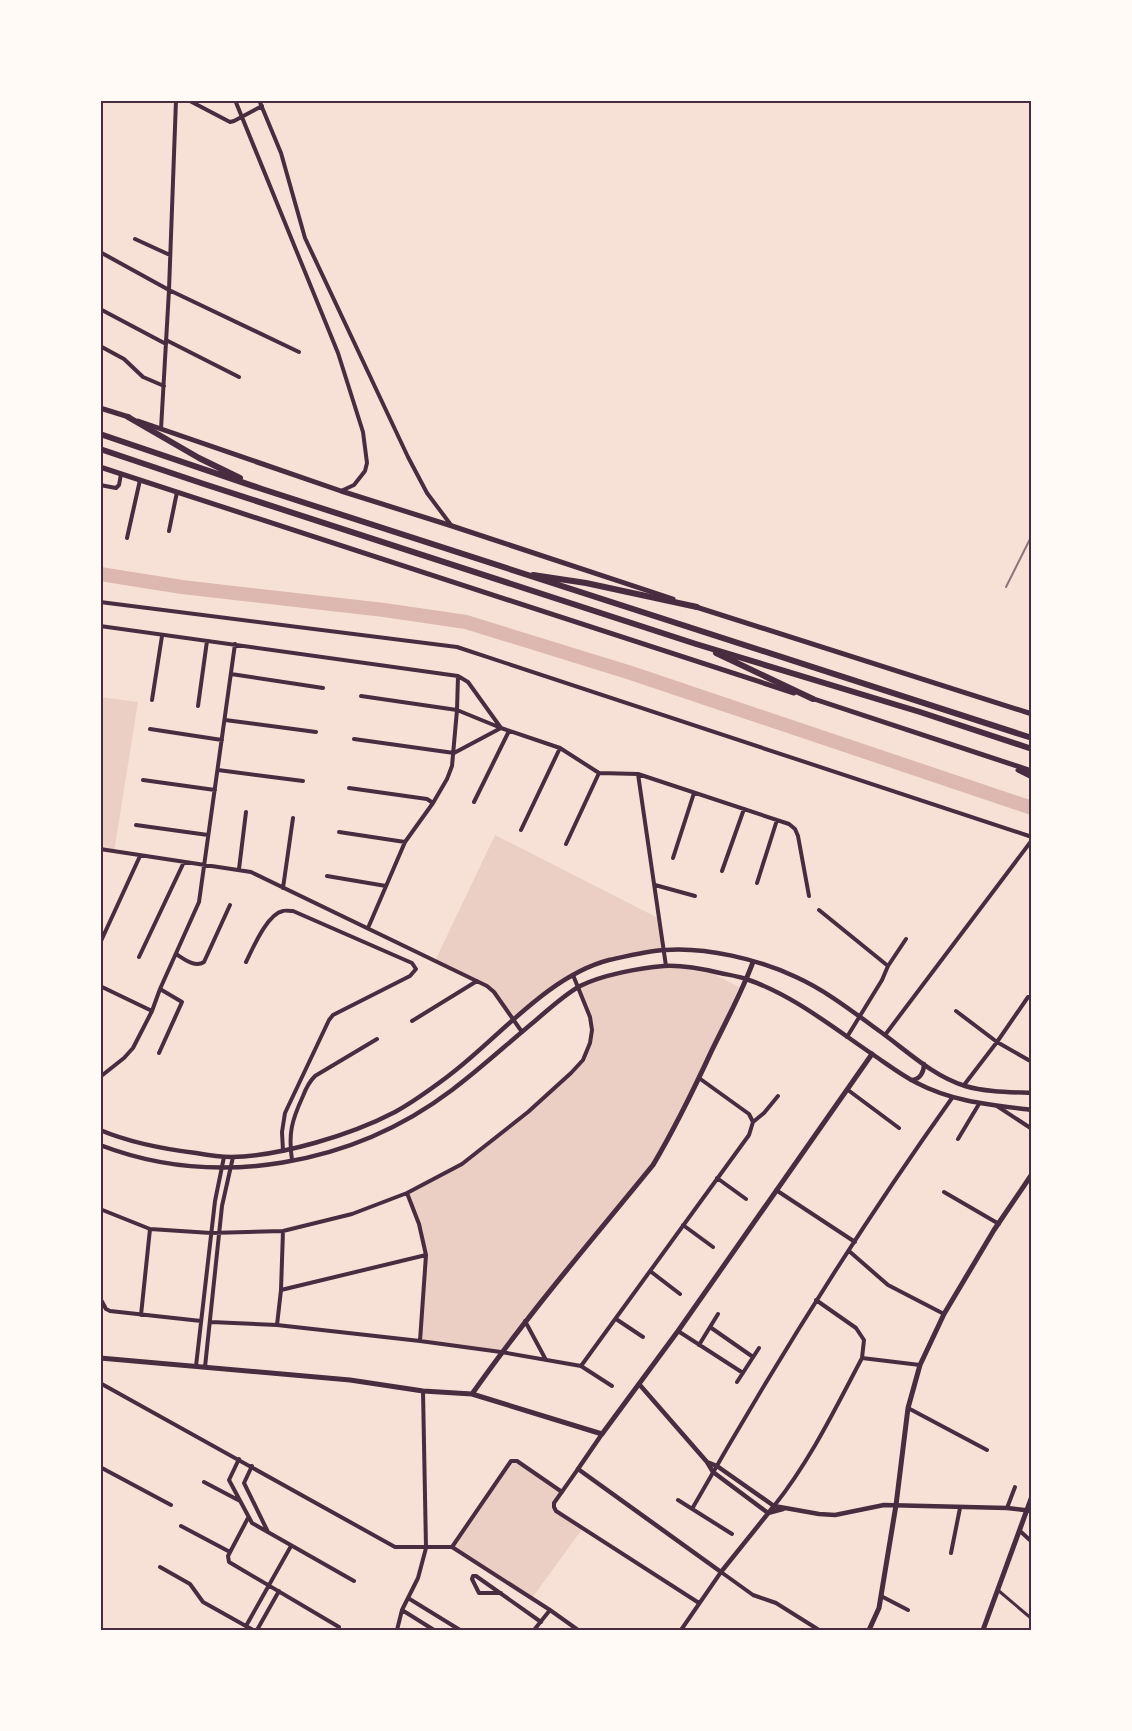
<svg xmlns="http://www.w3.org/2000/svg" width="1132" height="1731" viewBox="0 0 1132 1731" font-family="'Work Sans',sans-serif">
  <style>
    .green { fill: #ebcfc5 }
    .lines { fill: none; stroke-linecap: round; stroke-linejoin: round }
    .river { stroke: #dcb8b0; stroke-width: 14 }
    .pedestrian { stroke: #4a2c40; stroke-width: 3 }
    .minor { stroke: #4a2c40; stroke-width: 4 }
    .tertiary { stroke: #4a2c40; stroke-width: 4.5 }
    .secondary { stroke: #4a2c40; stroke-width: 5 }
    .primary { stroke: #4a2c40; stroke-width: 5 }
    .trunk { stroke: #4a2c40; stroke-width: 6 }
    .rail { stroke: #8f747c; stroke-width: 2 }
    .neatline { fill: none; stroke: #4a2c40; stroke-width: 2 }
  </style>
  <rect width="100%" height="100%" fill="#f7e1d7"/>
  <!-- green -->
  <path class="green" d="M100,697L138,702L114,852L101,849Z
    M495,835L660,919L664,950L607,961L573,975L514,1020L494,992L477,981L435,961Z
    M666,966L704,969L739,987L699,1078L653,1165L501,1352L420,1341L426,1255L419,1224L407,1193L462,1164L528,1112L583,1059L590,1043L592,1030L590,1017L578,987L603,976Z
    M513,1460L562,1492L554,1507L583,1528L532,1598L452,1547Z"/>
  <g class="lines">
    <!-- river -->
    <path class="river" d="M100,574L182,587L384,610L466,622L631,673L1032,808"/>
    <!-- pedestrian -->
    <path class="pedestrian" d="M999,1591L1032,1619"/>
    <!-- minor -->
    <path class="minor" d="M188,100L230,122L234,121L262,106
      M235,100L338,353L363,432L367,463L365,471L354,485L341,491
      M259,100L281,153L305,238L408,457L427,493L451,525
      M135,239L170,255
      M100,252L169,290L299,352
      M100,309L166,344
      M166,340L239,377
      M100,346L124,359L143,377L164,386
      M161,429L169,290L176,100
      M100,485L116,488L119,485L121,474
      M169,531L177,492
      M127,538L140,480
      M100,602L457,647L1032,837
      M100,626L458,676L468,682L501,728L454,753L354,739
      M231,674L323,688
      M361,696L457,710L501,728L560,748L599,773L638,774L789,824L795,829L798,836L809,896
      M152,700L162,636
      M198,706L207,641
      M225,720L316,732
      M150,729L222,740
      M218,770L303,781
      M638,774L666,966
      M143,780L215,790
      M349,788L427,799L433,803
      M474,802L509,731
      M136,825L208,835
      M521,830L560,748
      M339,832L405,842
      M566,844L599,773
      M100,849L251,872L487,986L494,992L522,1032
      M673,858L694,793
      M239,869L246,812
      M722,871L744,809
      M327,876L386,886
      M757,883L777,820
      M655,885L695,896
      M283,888L293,818
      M819,910L888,966
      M368,928L405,842L433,803L447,779L452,766L457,710L458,676
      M101,941L140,856
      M176,954C184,959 195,968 204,962L230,905
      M139,957L184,862
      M246,962C253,948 267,914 283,911C284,910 292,911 293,911L412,963L416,969L410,976L333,1015L329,1020L285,1113L282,1132L283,1151
      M100,986L152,1011
      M956,1011L997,1042L1032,1062
      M412,1021L477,981
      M885,1035L1032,840
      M847,1037L882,980L888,966L906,939
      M159,1053L182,1002L160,989
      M100,1077L124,1058L133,1048L152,1011L160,989L199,902L235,644
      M699,1078L749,1114L753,1122
      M964,1085L997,1042L1028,997H1032
      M848,1090L899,1128
      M997,1106L1032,1129
      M958,1139L979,1104
      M292,1160C288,1133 292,1120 303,1096C306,1088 309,1082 315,1076L377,1039
      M717,1178L746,1199
      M776,1190L855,1242
      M944,1192L999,1224
      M407,1193L419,1224L426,1255L420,1341
      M100,1209L150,1229L211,1233L283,1231L352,1214L407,1193L462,1164L528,1112L571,1073L583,1060L590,1043L592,1030L590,1017L573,975
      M683,1225L713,1247
      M849,1251L888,1285L944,1314
      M650,1271L680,1294
      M281,1290L426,1255
      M100,1298L106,1309L110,1311L201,1321
      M141,1315L150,1229
      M616,1319L643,1337
      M525,1321L546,1360
      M211,1322L277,1325L420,1341L501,1352L581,1366L612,1386
      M277,1325L281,1290L283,1231
      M710,1327L753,1357
      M678,1331L743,1373
      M699,1345L718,1314
      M862,1358L920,1365
      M196,1366L215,1201L224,1157
      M581,1366L749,1135L753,1122L764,1113L778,1096
      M205,1367L222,1206L233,1157
      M737,1382L759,1348
      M100,1383L395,1547H452L550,1610L578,1630
      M908,1408L987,1450
      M239,1459L229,1480L252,1523L354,1581
      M252,1466L244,1483L268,1532
      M100,1467L171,1505
      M578,1469L554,1503V1507L556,1511L699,1603
      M204,1482L240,1501
      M678,1500L732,1534
      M774,1506C810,1461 835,1409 862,1358L864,1340L856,1328L816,1300
      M1007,1508L1015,1487
      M692,1509C772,1368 858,1230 952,1098
      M248,1518L228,1556L229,1562L339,1627
      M181,1526L230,1552
      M1020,1531L1032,1542
      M452,1547L511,1461H517L562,1492
      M951,1553L960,1508
      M160,1567L190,1584L203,1602L253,1630
      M501,1593H479L472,1579L473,1576H476L541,1622
      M881,1596L908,1610
      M408,1598L460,1630
      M402,1610L434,1630
      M246,1626L291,1546
      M257,1630L279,1591
      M397,1630L402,1610L418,1578L426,1548L423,1391
      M534,1630L550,1610
      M681,1630L721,1572L753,1595L776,1603L819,1630"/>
    <!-- tertiary -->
    <path class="tertiary" d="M911,1080C920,1080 924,1072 924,1064
      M100,1130C131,1143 163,1149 196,1153C207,1155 220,1157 232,1157C281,1156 351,1135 395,1112C413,1102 431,1089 447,1077C497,1040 547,976 609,960C627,956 647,951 665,950C706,947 758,959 796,977C825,990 852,1011 878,1030C905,1049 932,1076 965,1086C986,1092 1009,1092 1032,1093
      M100,1145C217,1190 353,1165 452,1090C480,1069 507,1044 535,1021C549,1009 564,995 580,986C602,975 639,968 664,966C682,965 703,969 720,973C729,975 737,976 746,979C794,995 836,1030 878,1058C891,1067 903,1076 917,1083C953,1102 992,1105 1032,1110
      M639,1384L707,1462L713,1472L768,1513L783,1509
      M602,1434L578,1469L721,1572L774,1506
      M707,1462L717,1466L774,1506L819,1514L835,1515L884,1505L1007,1508L1032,1511"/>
    <!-- secondary -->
    <path class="secondary" d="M100,1358L350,1380L423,1391L472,1394L602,1434L678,1331L872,1054
      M472,1394C528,1314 592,1240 653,1165C675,1128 694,1089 712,1050C726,1021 742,992 753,962
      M869,1630L879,1608L896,1505L908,1408L920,1365L944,1314L994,1230L1032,1174
      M983,1630L1032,1496"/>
    <!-- primary -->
    <path class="primary" d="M100,408L129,417
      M138,421L341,491L452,526L673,599
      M100,467L794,693
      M693,606L1032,714
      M811,698L1032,771
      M1018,770L1032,777"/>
    <!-- trunk -->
    <path class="trunk" d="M128,417L199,458L240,478
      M100,434L262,489L1032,738
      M100,449L204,484L696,644L920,712L1032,749
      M533,575L586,583L697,607
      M716,653L813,699"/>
    <!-- rail -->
    <path class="rail" d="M1006,587L1032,535"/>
  </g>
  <!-- border -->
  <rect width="1132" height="1731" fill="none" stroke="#fffaf5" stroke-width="204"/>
  <rect x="102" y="102" width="928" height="1527" class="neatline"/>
</svg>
